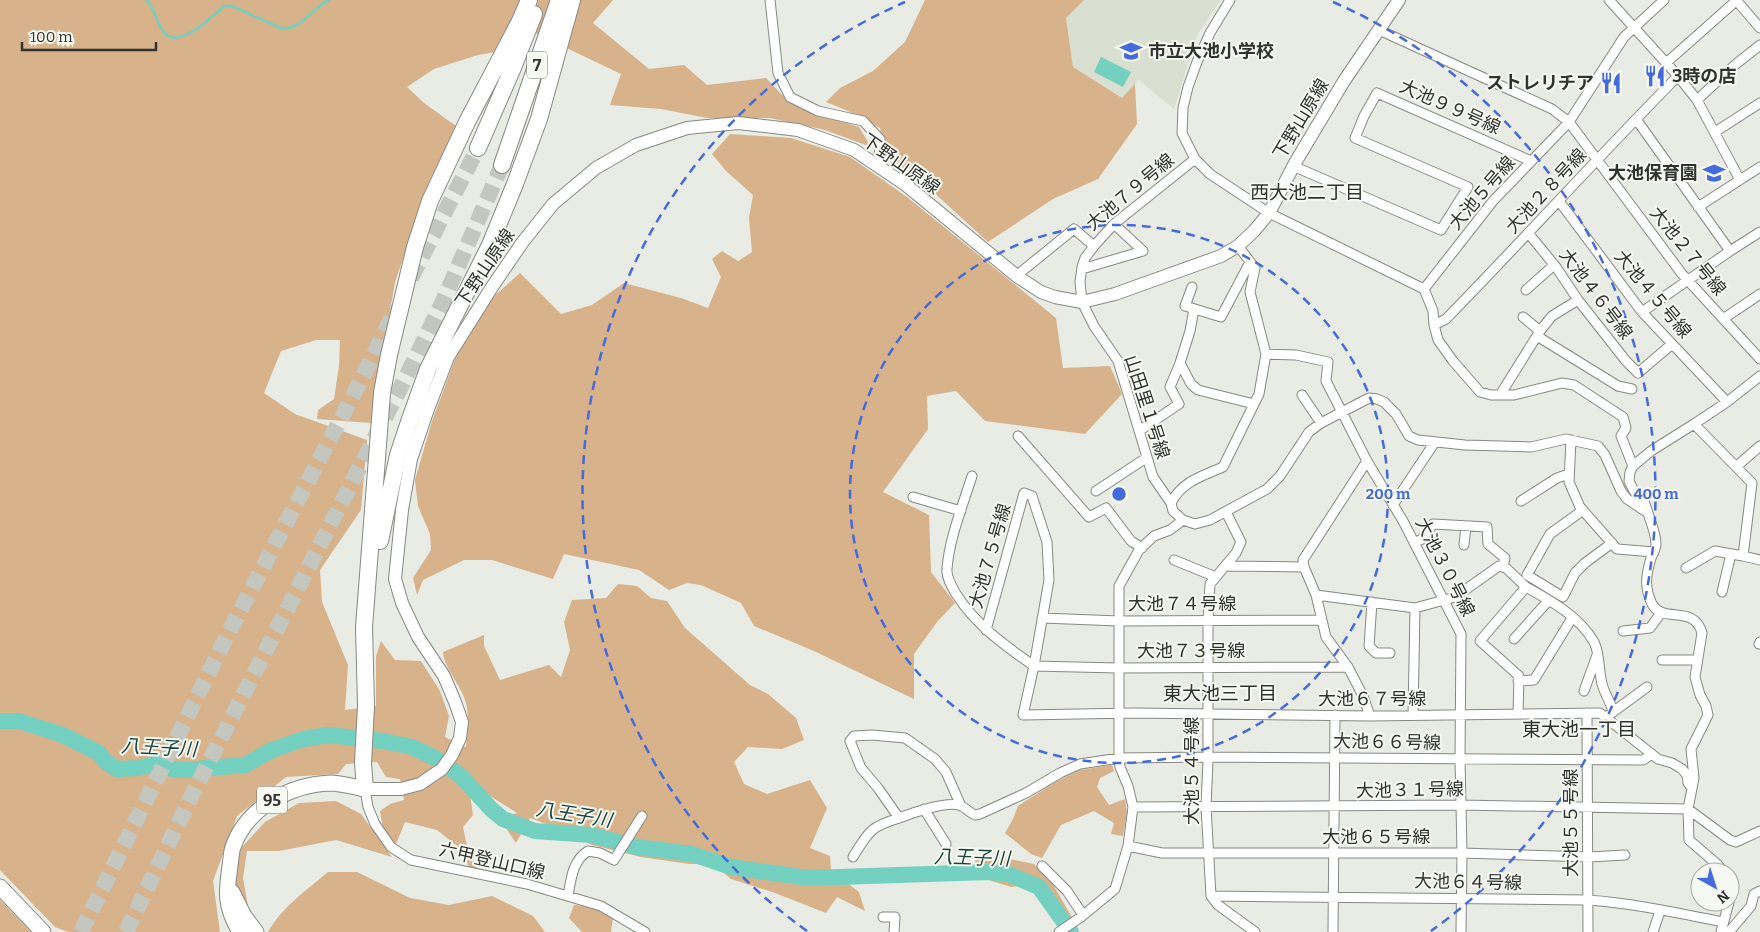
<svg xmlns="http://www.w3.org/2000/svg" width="1760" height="932" viewBox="0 0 1760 932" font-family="Bitter,'Noto Sans JP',serif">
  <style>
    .built { fill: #d9dfd1 }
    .green { fill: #d7b28a }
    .water { fill: #74d0c1 }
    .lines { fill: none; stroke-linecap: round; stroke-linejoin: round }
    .stream { stroke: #74d0c1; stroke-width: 2.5 }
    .river { stroke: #74d0c1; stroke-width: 16 }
    .highway-tunnel { stroke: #c4c7c0; stroke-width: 16; stroke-dasharray: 16 8; stroke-linecap: butt }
    .street-casing { stroke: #868982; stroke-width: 11 }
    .secondary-casing { stroke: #868982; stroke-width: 14 }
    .primary-casing { stroke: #868982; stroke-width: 17 }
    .highway-casing { stroke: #868982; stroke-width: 18 }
    .street { stroke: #fff; stroke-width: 9 }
    .secondary { stroke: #fff; stroke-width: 12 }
    .primary { stroke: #fff; stroke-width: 15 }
    .highway { stroke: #fff; stroke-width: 16 }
    .ring { fill: none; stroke: #456adc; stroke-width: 2.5; stroke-dasharray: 9 6 }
    .labels { text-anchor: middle; stroke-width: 4; stroke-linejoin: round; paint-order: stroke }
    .shield { fill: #f6f9f1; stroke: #6d6e6a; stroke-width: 1 }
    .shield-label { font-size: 16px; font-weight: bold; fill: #323330 }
    .poi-label { font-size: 18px; font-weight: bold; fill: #323330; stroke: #f6f9f1; text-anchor: start }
    .street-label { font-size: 18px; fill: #323330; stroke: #f6f9f1 }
    .neighbourhood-label { font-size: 19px; fill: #323330; stroke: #f6f9f1 }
    .water-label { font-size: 19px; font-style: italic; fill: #1a453e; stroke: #f6f9f1 }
    .centre { fill: #456adc; stroke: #f6f9f1; stroke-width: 2.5 }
    .ring-label { font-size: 15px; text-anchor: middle; font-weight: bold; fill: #456adc; stroke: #f6f9f1; stroke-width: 4; stroke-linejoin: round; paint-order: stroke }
  </style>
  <rect width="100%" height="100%" fill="#e9ece4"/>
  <!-- built -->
  <path class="built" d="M1084,0H1221L1197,35L1174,109L1139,80L1122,99L1073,67L1066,18Z"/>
  <!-- green -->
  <path class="green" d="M0,0H613L593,23L649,69L684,65L707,85L766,78L787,100L829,117L859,127L871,147L825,130L770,118H707L661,109L610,105L621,74L512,22L495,52L478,55L434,69L407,87L424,103L456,126L429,182L395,282L371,423L317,419L318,410L334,399L339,366L340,340H316L281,351L264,393L295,414L367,440L361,510L320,570L322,602L348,665L345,710L376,706V656L381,641L395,660L421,661L440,691L449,716L445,737L466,747C466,734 469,719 467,707C464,688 444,669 443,652L484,635V646L500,680L549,665L561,677L570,650L564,622L572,600L606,598L618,584L637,586L651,598L667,601L685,628L750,685L768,694L796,718L804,740L782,749L748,747L734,762L744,784L767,794L810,780L827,808L810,848L830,856L831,870L859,892L865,911L837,897L826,913L775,893L731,879L713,864H689L641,857L592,845L554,827L530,818L516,843L506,828L507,816L517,813L490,796L470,794L473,815L463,827L467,846L478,870H470L462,850L437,830L405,822L396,844L383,828L380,811L390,804L404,800L400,779L386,777L377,762L346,764L338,774L286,777L237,816L213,881L220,932H68L55,927L0,870Z
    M925,0H1084L1066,18L1073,67L1122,98L1135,84L1137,124L1098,179L1053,199L988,242L930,189L891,163L884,151L880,128L846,110L826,102L840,88L873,71L905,42Z
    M730,134L791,138L850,157L907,197L1056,318L1063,368L1110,366L1122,394L1085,434L985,421L956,391L927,396L928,429L883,492L929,515L931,572L955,603L937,622L914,654V699L814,651L754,626L741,603L701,585L687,583L669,590L639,570L564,554L553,579L492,560H464L423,580L417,595L413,578L431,550L430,534L418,506L415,480L432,421L455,359L491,299L520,273L561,314L592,305L624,283L681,298L708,308L721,277L712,259L722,251L738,261L752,252L749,218L753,195L726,171L712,154Z
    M1112,765L1114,771L1100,778L1097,787L1109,805L1125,799L1127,813L1123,836L1111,834L1114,823L1094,811L1061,825L1042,858L1031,854L1005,833L1013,819L1018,806L1055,782L1080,770Z
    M336,801L361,814L392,857L336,840L279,851H247L243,878L249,912L244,910L233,879L242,847L265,822L299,803Z
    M1000,857L1034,864L1051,881L1073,919L1060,926L1038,890L1026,885L1011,887L976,876L974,868L976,858Z
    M328,872H357L410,898L449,905L492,896L533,916L545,932H268C282,907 307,890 328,872Z
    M0,900L31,932H0Z
    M574,905L593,907L613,917L611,932H582L569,918Z"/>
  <!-- water -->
  <path class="water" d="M1101,57L1131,72L1123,87L1094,72Z"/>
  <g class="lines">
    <!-- stream -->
    <path class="stream" d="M147,0C155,10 156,21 163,31C177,52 213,16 224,6H232L281,28C302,31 311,8 329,0"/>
    <!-- river -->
    <path class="river" d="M0,721H19L63,735L99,753L105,761L117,769L138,768L158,763L172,769L183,770L245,765L272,750L303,739L329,735L383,741L412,747L437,759L461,776L491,809L503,819L535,831L591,835L637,847L692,854L731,867L808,878L989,872L1008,874L1039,887L1071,932"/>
    <!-- highway-tunnel -->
    <path class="highway-tunnel" d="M411,278L478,148
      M81,932L231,628L359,384L397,307
      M126,932L195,789L408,373L444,299L502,165"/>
    <!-- street casing -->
    <g class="street-casing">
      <path id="street" d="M770,0L778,73L790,97L818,111L863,121L880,139L879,167
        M1230,0L1210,33L1197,62L1188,87L1183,108L1182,133L1195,159L1210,174L1269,213L1424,289L1433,311L1434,325L1438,340L1453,361L1480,392L1491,395H1514L1562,383L1574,385L1623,417L1626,428L1621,436L1633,466
        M1609,0L1678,76L1697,100L1740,180
        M1736,0L1760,28
        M1379,30L1552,109L1569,122L1682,274L1760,359
        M1666,63L1736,1
        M1697,100L1736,64L1760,45
        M1636,119L1730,251
        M1715,132L1760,103
        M1293,166L1441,230L1468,187L1355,138L1364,116L1377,93L1531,161
        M1559,201L1642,312L1727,402
        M1698,207L1760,167
        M1529,234L1556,267L1578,300L1626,361L1638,373L1672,344
        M1094,246L1085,258L1082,267L1080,282L1082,302L1094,326L1118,361L1153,477L1171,503L1173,511L1183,520
        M1082,269L1143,251L1114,224
        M1016,276L1074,229L1094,246L1114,224L1195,159
        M1192,287L1185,306L1221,317L1250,262
        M1424,289L1493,201L1569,122L1624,37L1664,0
        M1526,290L1554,265
        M1642,312L1730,251L1760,232
        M1523,317L1540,331
        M1723,319L1760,294
        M1434,325L1446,319C1524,239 1599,156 1678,76
        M1537,336L1618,386L1632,389
        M1266,354L1296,355L1328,362L1326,381L1367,461L1403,521L1461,634L1460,759L1462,853L1461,932
        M1180,363L1190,331L1194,309
        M1760,376L1727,402L1694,424L1752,483L1743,556L1760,560
        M1302,395L1321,423
        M1500,395L1540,331L1552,316L1578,300
        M1139,431L1179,404L1170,387L1180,363L1191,384L1198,390L1254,404
        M1018,436L1089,517L1106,508L1131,541L1142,548
        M1571,440L1569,482L1580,507L1617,549L1654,552
        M1737,466L1760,446
        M972,476C963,505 949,539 947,569C946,577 952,587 956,594C976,625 1004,645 1034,666L1049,580L1047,542L1032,496L1024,493L986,630
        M1096,491L1146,458
        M913,497L961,511
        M1521,501L1557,478L1569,474
        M1171,503C1182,481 1203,476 1223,467L1259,394L1266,354L1250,292L1255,268L1238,246
        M1393,505L1435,442
        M1583,510L1550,534L1527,575L1563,597L1575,573L1585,563L1612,543
        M1226,512L1241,542L1236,553L1210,584L1208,620V761L1206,806L1211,896L1218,905L1255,932
        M1648,513L1644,501L1634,491L1629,481L1630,472L1633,466L1651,451L1694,424
        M1414,543L1422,539L1433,524L1487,527L1488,544L1505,558L1503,567
        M1464,545L1466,526
        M1174,560L1216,577
        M1226,566L1304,567L1316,595L1326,637L1348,667L1363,696L1370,716
        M1304,567L1303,560L1367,461
        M1686,568L1715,551L1743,556
        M1526,587C1551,601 1579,616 1594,642C1601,656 1598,673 1603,687C1606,696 1611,703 1613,712L1605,718
        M1722,592L1731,554
        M1316,595L1415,608L1413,715
        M1372,602L1369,646L1376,653H1390
        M1415,608L1455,597L1499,566L1506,568L1526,587L1480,641L1519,676L1518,714
        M1042,618L1119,621L1322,620
        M1623,631L1650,628L1661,613
        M1514,639L1549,600
        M1759,644L1760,642
        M1662,660H1697
        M1348,667L1118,668L1034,666L1023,715L1134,713L1370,716L1600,713L1658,759L1672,763L1682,769L1687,775L1688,783L1692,788
        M1518,681L1534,680L1572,618
        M1584,691L1597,655
        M1613,712L1647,687
        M1587,713L1588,932
        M365,789L368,807L375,824L391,847L411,860L527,884L601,906L645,932
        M1133,807L1460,805L1688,809L1689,840L1718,865L1723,872
        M924,809L946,844
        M899,818C912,813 949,800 961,806C966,808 970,813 975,815L980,814L1026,793L1060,773L1080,764L1119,758L1208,757L1643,760L1652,754
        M1128,846L1162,853H1462L1589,857L1625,855
        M853,857C869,831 870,827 899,818L878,788L861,768L850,741L854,736L872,735L905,738L935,759L946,772L961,806
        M1042,866L1067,891L1083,915
        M1730,889V890
        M568,896C571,880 572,861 588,851L600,853L614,860L642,816
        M1211,896L1587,900C1633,903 1678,913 1723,922
        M883,917H895L894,932
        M1059,932L1081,917L1115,889L1128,846L1133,807L1128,786L1120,767L1119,758V586L1139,550L1154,536L1170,530L1183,520L1195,524L1210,520L1267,489L1280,476L1309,432L1321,423L1369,398L1377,399L1384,402L1396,414L1409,436L1418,440L1465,445L1531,447L1566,439L1598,446L1605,455L1621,491L1627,499L1648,513C1651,523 1656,534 1656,544C1656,548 1653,554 1651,558C1646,575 1644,587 1652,604C1663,624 1694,604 1702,633L1695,677L1700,695L1706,706L1708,715L1691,749L1694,778L1688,809L1730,840L1736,842L1760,831
        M1333,932L1335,715
        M1653,932L1660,911
        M1721,932L1729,902
        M1729,932L1751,906L1754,894L1760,891"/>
    </g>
    <!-- secondary casing -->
    <g class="secondary-casing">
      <path id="secondary" d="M365,789H401L420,784L442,769L452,755L460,738L462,722L455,702L444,676L418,637L402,603L395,579L402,510L411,459L428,409L448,357L492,287L522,243L553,204L596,168L636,145L687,128L738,123L798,130L854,150L906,185L1018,277L1041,292L1055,297L1082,302L1115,294L1221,256L1238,246L1254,231L1269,213L1295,163L1344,81L1399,0"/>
    </g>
    <!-- primary casing -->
    <g class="primary-casing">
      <path id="primary" d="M0,887L43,932
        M232,892L244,916L256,932
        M240,932C225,907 226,893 230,866C231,859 231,853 233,847C247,807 290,785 330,783C341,783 354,787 365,789"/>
    </g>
    <!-- highway casing -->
    <g class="highway-casing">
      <path id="highway" d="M478,148L512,70L534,14
        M502,165L559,0
        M380,541L398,455L410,419L428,369L490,245L515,184L539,119L572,0
        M365,789L363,763L366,706L364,627L382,393L389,355L415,247L430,201L467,122L520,21L529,0"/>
    </g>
    <!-- street -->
    <use href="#street" class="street"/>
    <!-- secondary -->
    <use href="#secondary" class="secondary"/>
    <!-- primary -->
    <use href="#primary" class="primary"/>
    <!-- highway -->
    <use href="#highway" class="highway"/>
  </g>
  <!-- distance rings -->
  <g class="ring">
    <circle cx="1119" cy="494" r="269"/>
    <path d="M807 931A537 537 0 0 1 905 2M1333 2A537 537 0 0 1 1431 931"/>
  </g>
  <!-- icons -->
  <defs>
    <g id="school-bare" transform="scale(1.725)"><path d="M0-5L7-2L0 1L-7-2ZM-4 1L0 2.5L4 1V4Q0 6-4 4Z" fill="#456adc" stroke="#f6f9f1" stroke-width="2.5" paint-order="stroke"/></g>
    <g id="restaurant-bare" transform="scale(1.725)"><path d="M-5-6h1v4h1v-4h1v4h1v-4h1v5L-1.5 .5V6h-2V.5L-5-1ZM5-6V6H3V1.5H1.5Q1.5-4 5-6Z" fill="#456adc" stroke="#f6f9f1" stroke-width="2.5" paint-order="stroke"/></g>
  </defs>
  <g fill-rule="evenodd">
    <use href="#school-bare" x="1131" y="51"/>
    <use href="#restaurant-bare" x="1655" y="76"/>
    <use href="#restaurant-bare" x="1611" y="83"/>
    <use href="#school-bare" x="1714" y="173"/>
  </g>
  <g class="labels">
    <!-- shield labels -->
    <g class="shield">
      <rect x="527" y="51.5" width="20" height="27" rx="4"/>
      <rect x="257" y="786.5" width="30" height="27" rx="4"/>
    </g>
    <g class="shield-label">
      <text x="537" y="71">7</text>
      <text x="272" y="806">95</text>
    </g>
    <!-- poi labels -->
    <g class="poi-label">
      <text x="1148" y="57">市立大池小学校</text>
      <text x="1672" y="82">3時の店</text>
      <text x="1594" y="89" text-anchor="end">ストレリチア</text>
      <text x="1698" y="179" text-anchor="end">大池保育園</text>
    </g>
    <!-- street labels -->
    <g class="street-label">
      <text transform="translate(1450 107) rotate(24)" y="6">大池９９号線</text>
      <text transform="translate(1301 119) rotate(-59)" y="6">下野山原線</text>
      <text transform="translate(901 164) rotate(35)" y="6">下野山原線</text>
      <text transform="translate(1546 191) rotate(-47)" y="6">大池２８号線</text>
      <text transform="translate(1130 192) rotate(-40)" y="6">大池７９号線</text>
      <text transform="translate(1482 193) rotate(-49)" y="6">大池５号線</text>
      <text transform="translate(1688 251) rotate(51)" y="6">大池２７号線</text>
      <text transform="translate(485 268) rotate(-56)" y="6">下野山原線</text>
      <text transform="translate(1596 294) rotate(53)" y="6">大池４６号線</text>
      <text transform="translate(1653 294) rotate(50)" y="6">大池４５号線</text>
      <text transform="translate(1147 407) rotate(72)" y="6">山田里１号線</text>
      <text transform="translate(990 556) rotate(-74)" y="6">大池７５号線</text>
      <text transform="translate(1445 567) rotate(63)" y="6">大池３０号線</text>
      <text x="1182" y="610">大池７４号線</text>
      <text x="1191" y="657">大池７３号線</text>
      <text x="1372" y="705">大池６７号線</text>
      <text transform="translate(1387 742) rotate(1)" y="6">大池６６号線</text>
      <text transform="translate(1192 771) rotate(-90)" y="6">大池５４号線</text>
      <text transform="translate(1410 790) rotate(-1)" y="6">大池３１号線</text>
      <text transform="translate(1571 823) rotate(-90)" y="6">大池５５号線</text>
      <text x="1376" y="843">大池６５号線</text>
      <text transform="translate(492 861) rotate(13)" y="6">六甲登山口線</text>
      <text transform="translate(1468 882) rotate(1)" y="6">大池６４号線</text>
    </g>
    <!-- neighbourhood labels -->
    <g class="neighbourhood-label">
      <text x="1307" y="199">西大池二丁目</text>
      <text x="1220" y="700">東大池三丁目</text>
      <text x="1579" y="736">東大池一丁目</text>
    </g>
    <!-- water labels -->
    <g class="water-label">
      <text transform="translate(159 747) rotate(3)" y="7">八王子川</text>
      <text transform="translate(574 814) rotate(9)" y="7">八王子川</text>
      <text transform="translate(972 857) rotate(2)" y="7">八王子川</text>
    </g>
  </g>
  <circle cx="1119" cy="494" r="8" class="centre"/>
  <g class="ring-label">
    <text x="1388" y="499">200 m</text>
    <text x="1656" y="499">400 m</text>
  </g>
  <!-- north arrow -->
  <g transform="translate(1715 887) rotate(141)"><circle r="24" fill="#f6f9f1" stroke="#a8aaa4"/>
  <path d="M0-4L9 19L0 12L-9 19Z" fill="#456adc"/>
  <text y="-8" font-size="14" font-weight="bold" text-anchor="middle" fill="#323330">N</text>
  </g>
  <!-- scale -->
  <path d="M22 42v8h134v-8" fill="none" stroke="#323330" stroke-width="2.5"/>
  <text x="30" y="42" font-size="15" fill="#323330" stroke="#f6f9f1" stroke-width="4" paint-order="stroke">100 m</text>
</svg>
